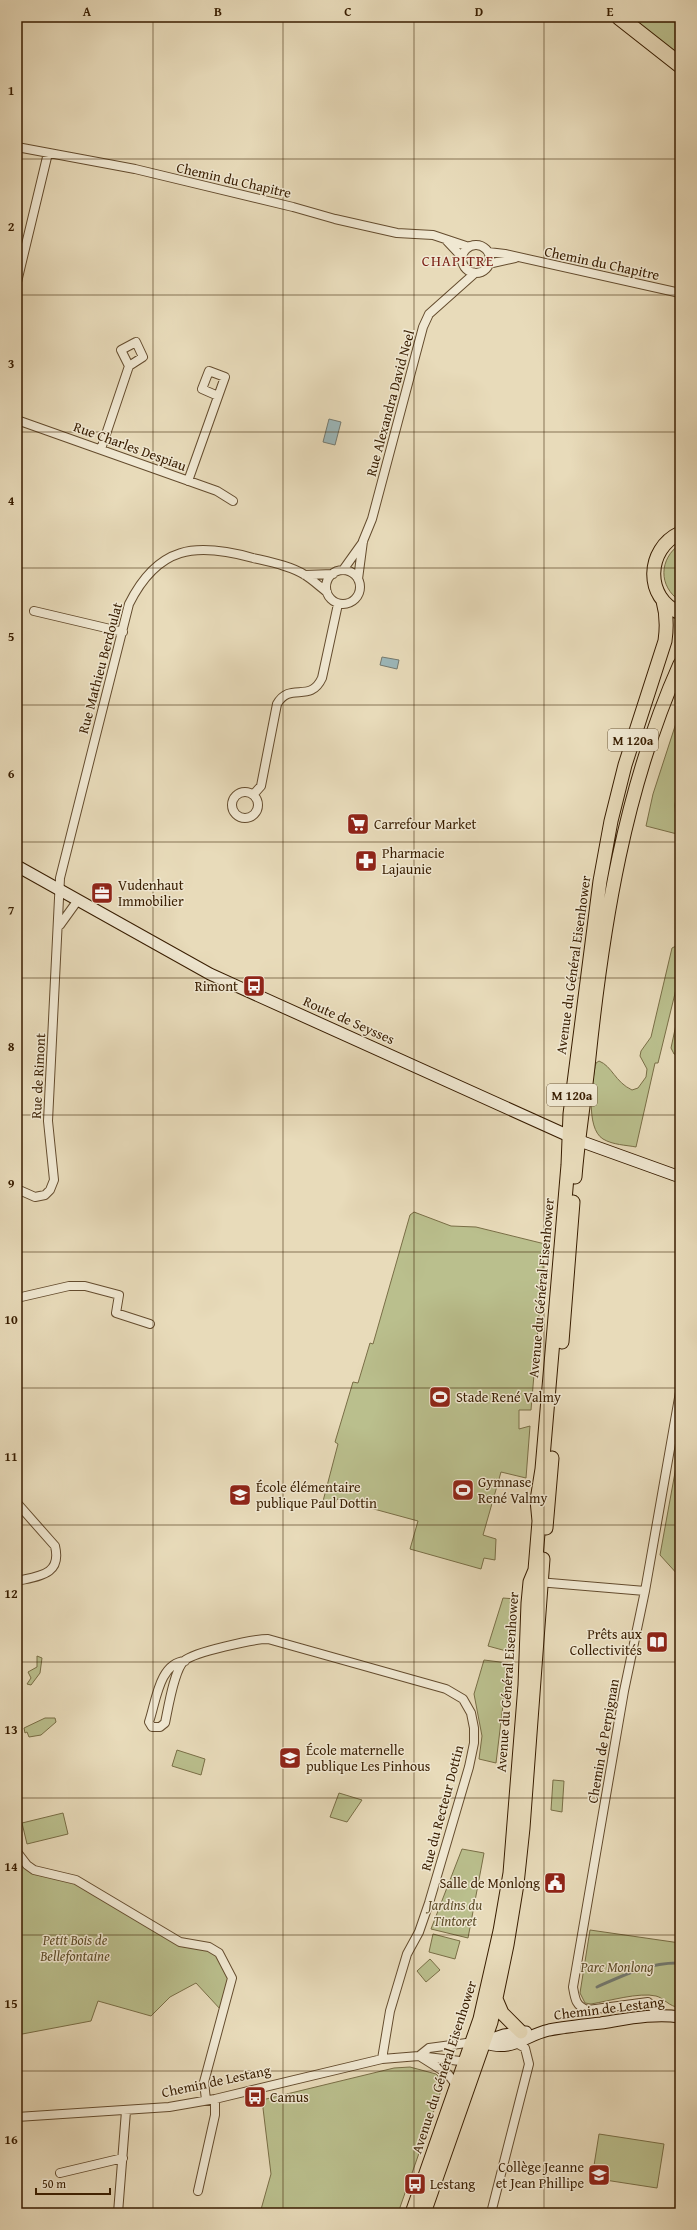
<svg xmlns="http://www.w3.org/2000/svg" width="697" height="2230" viewBox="0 0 697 2230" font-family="'Gentium Book Plus',serif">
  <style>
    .green { fill: #babf8d; stroke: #796e46 }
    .water { fill: #9cb8bb; stroke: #747a70 }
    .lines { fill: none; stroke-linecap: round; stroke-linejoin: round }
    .stream { stroke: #747a70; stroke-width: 3 }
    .street-casing { stroke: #644c2e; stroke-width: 10 }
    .secondary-casing { stroke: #381d00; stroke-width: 13 }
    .primary-casing { stroke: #381d00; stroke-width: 15 }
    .highway-casing { stroke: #381d00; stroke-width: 17 }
    .street { stroke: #f0e8d2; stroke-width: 8 }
    .secondary { stroke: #f0e8d2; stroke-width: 11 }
    .primary { stroke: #e8dbba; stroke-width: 13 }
    .highway { stroke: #e8dbba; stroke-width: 15 }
    .grid { fill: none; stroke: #381d00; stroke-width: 1; stroke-opacity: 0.55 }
    .labels { text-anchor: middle; stroke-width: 3; stroke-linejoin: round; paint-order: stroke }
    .shield { fill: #f0e8d2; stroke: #6f5a3f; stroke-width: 1 }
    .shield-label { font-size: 13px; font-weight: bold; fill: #381d00 }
    .street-label { font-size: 14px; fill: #381d00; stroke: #f0e8d2 }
    .poi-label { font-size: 14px; fill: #381d00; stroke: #f0e8d2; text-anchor: start }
    .park-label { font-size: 14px; font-style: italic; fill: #5f4e2a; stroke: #f0e8d2 }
    .neighbourhood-label { font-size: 15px; letter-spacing: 1px; fill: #7a1f14; stroke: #f0e8d2 }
    .neatline { fill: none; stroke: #381d00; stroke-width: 1.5 }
    .grid-label { font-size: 13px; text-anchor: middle; font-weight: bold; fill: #381d00 }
  </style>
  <rect width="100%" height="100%" fill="#e8dbba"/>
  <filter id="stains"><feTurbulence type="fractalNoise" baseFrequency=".005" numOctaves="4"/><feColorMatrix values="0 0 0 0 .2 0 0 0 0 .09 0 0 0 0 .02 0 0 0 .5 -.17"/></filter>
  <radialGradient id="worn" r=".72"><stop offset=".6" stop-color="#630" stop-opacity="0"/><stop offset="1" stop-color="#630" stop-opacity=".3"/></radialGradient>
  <!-- green -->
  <path class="green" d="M626,17H665L680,23V59Z
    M680,544V601C658,586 659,559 680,544Z
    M678,717L680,719V772L675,805L677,834L646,826L653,794Z
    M680,944V973L658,1063H655L636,1147C626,1145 613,1145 603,1139C585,1128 592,1080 596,1063L599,1061C612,1066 615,1082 632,1090L638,1088L646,1077L647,1069L640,1056L641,1051L651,1037L672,948Z
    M680,1006V1055L674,1054L671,1048Z
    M414,1212L451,1226L476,1227L545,1244L531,1410H519V1429L530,1426L526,1478L501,1472L483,1535L496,1539L495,1560L484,1558L481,1569L410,1549L418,1521L337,1499L334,1508L322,1505L338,1444L335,1442L353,1382L358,1383L370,1343L373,1344L410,1215Z
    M680,1445V1575L679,1576L660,1555Z
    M503,1598L516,1599L510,1652L488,1646Z
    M37,1656L42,1658L40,1673L31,1685L27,1684L31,1678L28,1672L37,1667Z
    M484,1660L508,1663L496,1763L479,1759L482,1736L474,1694Z
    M45,1718H55L56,1722L41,1735L29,1737L27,1732L25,1733L24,1728Z
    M177,1750L205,1759L201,1775L172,1766Z
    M553,1780L564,1781L562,1812L551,1810Z
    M339,1793L362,1800L347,1822L330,1817Z
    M63,1813L68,1834L27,1844L22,1823Z
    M462,1849L484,1853L468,1938L431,1929Z
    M17,1856L21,1862L84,1887L184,1947L208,1950L216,1956L231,1978L221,2010L196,1983L170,1997L151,2016L98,2001L91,2021L17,2035Z
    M590,1930L680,1943V2008C668,2006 664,1998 656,1996C639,1992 609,2001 591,2004L585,2003L580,1993Z
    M433,1934L460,1941L455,1959L429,1952Z
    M430,1959L440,1970L426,1982L417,1971Z
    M410,2067L436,2074L444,2082L398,2213H260L271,2174L262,2100L394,2068Z
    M599,2134L664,2144L657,2188L592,2178Z"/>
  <!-- water -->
  <path class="water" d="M329,419L341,422L335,445L323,442Z
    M382,657L399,660L397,669L380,665Z"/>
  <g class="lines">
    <!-- stream -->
    <path class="stream" d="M597,1987C624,1975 650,1962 680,1963"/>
    <!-- street casing -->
    <g class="street-casing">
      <path id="street" d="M17,147L135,169L293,207L335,219L397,233L433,235L469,247
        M447,241L462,257
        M462 259a14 14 0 1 1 28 0a14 14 0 1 1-28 0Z
        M488,252L505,254L680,293
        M488,264L515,258
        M17,282L48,153
        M17,420L217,491L233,501
        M101,449L129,366L143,357L136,342L121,350L129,366
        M188,481L225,377L209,371L202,389L218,396
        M343,570L363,542
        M326 587a17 17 0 1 1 34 0a17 17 0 1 1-34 0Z
        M305,575L333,574
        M358,579L363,541L372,519L423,327L429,314L475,273
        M34,611L123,632
        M232 805a13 13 0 1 1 26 0a13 13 0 1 1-26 0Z
        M253,795L261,786L277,704C290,681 310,704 322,678L338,604
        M60,925L78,900
        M17,1189L35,1197L45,1195L50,1190L54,1180L48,1121L60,878L129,604C158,546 195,542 253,558C270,562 291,566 305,575C313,580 320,587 327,592
        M17,1298L69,1286H85L119,1295L116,1313L150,1324
        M17,1503L55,1546C62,1575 39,1576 17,1581
        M538,1582L645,1591
        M185,1661C159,1663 156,1702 149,1722L152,1727H160L165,1723C168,1709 174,1670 184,1661C194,1652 254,1639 268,1639L446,1689L463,1699L471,1713L474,1728V1743L469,1767L429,1903L419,1932L407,1954L390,2011L382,2059
        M17,1852L27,1865L34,1870L76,1880L180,1942L209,1947L219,1953L232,1978L204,2082L206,2100
        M659,2015L648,2002L588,2010C576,2007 575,1999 573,1987L624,1691L645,1591L680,1392
        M419,2056L429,2048L474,2042
        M421,2057L448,2074L456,2085
        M17,2117L169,2107L215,2099L382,2059L419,2056L468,2062
        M60,2173L123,2158
        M198,2191L215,2115V2099
        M118,2213L126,2111
        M491,2213L529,2064L525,2048L516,2043"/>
    </g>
    <!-- secondary casing -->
    <g class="secondary-casing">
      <path id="secondary" d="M17,866L210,974L580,1141L680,1177
        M483,2042C512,2053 523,2036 549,2030C566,2027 584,2025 601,2023C627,2019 654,2013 680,2017
        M483,2042L504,2035L526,2032"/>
    </g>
    <!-- primary casing -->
    <g class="primary-casing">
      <path id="primary" d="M680,533C646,549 644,598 680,613
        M575,1177C578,1137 585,1097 589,1057C603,923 625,787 680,664
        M562,1342L573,1202
        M546,1528L552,1458
        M496,1999L502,2013L521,2032
        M412,2213L480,2019L500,1931L510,1873L525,1685L528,1603L530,1582L535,1570L539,1521L537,1500L542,1469L568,1165L570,1114L600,881L611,821L625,765L665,641C667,627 667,615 663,601
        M424,2213L491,2022L507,1945L517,1884L523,1828L543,1559"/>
    </g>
    <!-- highway casing -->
    <g class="highway-casing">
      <path id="highway" d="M619,17L680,65"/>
    </g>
    <!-- street -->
    <use href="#street" class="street"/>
    <!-- secondary -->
    <use href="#secondary" class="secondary"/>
    <!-- primary -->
    <use href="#primary" class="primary"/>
    <!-- highway -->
    <use href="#highway" class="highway"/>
  </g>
  <!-- grid -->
  <path class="grid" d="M153,17V2213M283,17V2213M414,17V2213M544,17V2213M17,159H680M17,295H680M17,432H680M17,568H680M17,705H680M17,842H680M17,978H680M17,1115H680M17,1252H680M17,1388H680M17,1525H680M17,1662H680M17,1798H680M17,1935H680M17,2071H680"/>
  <!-- icons -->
  <defs>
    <g id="supermarket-square" transform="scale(1.15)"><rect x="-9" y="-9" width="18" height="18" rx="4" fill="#8f2418" stroke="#f0e8d2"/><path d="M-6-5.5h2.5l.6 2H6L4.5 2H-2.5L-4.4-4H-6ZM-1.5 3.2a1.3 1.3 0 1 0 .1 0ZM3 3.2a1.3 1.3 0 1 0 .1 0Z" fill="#fff"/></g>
    <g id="pharmacy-square" transform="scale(1.15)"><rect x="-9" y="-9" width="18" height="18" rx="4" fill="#8f2418" stroke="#f0e8d2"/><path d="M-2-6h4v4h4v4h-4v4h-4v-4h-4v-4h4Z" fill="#fff"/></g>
    <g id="office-square" transform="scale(1.15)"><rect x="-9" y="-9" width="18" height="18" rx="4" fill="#8f2418" stroke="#f0e8d2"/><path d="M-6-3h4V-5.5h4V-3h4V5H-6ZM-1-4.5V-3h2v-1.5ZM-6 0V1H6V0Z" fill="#fff"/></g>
    <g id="bus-square" transform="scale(1.15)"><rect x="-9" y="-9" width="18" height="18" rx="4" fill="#8f2418" stroke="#f0e8d2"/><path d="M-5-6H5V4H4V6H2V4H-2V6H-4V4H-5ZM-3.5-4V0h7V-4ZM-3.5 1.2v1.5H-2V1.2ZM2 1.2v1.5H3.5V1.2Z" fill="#fff"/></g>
    <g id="stadium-square" transform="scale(1.15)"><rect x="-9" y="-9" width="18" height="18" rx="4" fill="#8f2418" stroke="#f0e8d2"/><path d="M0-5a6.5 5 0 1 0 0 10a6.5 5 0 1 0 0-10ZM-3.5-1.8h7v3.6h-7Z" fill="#fff"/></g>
    <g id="school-square" transform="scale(1.15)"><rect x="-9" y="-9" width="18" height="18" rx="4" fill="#8f2418" stroke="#f0e8d2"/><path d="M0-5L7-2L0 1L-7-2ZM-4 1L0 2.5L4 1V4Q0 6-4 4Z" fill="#fff"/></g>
    <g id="library-square" transform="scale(1.15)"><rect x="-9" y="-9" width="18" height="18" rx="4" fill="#8f2418" stroke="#f0e8d2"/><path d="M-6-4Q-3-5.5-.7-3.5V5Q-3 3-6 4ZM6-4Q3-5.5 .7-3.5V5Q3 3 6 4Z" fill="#fff"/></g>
    <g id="civic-square" transform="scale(1.15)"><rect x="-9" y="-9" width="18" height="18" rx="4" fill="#8f2418" stroke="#f0e8d2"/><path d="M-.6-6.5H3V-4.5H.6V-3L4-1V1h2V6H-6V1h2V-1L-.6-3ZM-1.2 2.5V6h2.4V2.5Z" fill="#fff"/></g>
  </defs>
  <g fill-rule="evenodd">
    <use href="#supermarket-square" x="358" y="824"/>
    <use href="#pharmacy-square" x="366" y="861"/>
    <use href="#office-square" x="102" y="893"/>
    <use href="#bus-square" x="254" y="986"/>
    <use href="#stadium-square" x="440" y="1397"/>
    <use href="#stadium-square" x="463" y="1490"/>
    <use href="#school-square" x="240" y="1495"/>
    <use href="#library-square" x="657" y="1642"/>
    <use href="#school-square" x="290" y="1758"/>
    <use href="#civic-square" x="555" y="1883"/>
    <use href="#bus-square" x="255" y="2097"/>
    <use href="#school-square" x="599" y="2175"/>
    <use href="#bus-square" x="415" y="2184"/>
  </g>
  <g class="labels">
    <!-- shield labels -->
    <g class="shield">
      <rect x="608" y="729" width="50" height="22" rx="3"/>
      <rect x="547" y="1084" width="50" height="22" rx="3"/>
    </g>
    <g class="shield-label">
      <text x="633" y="745">M 120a</text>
      <text x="572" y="1100">M 120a</text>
    </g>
    <!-- street labels -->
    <g class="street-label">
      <text transform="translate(234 180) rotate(13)" y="5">Chemin du Chapitre</text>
      <text transform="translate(602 263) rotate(12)" y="5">Chemin du Chapitre</text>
      <text transform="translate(390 403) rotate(-75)" y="5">Rue Alexandra David Neel</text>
      <text transform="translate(130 446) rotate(20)" y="5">Rue Charles Despiau</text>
      <text transform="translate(100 668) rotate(-75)" y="5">Rue Mathieu Berdoulat</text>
      <text transform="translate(573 965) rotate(-82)" y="5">Avenue du Général Eisenhower</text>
      <text transform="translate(349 1020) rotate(24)" y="5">Route de Seysses</text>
      <text transform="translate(38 1076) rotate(-87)" y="5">Rue de Rimont</text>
      <text transform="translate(541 1288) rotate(-85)" y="5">Avenue du Général Eisenhower</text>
      <text transform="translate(507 1682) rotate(-86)" y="5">Avenue du Général Eisenhower</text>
      <text transform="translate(603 1741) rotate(-80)" y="5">Chemin de Perpignan</text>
      <text transform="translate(442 1808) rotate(-75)" y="5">Rue du Recteur Dottin</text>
      <text transform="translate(609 2008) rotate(-7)" y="5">Chemin de Lestang</text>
      <text transform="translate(444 2067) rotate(-72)" y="5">Avenue du Général Eisenhower</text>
      <text transform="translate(216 2081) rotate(-12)" y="5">Chemin de Lestang</text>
    </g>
    <!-- poi labels -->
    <g class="poi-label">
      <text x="374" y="829">Carrefour Market</text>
      <text x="382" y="858">Pharmacie<tspan x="382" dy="16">Lajaunie</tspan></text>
      <text x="118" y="890">Vudenhaut<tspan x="118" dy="16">Immobilier</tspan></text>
      <text x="238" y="991" text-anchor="end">Rimont</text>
      <text x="456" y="1402">Stade René Valmy</text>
      <text x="478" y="1487">Gymnase<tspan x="478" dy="16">René Valmy</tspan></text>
      <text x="256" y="1492">École élémentaire<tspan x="256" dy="16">publique Paul Dottin</tspan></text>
      <text x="642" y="1639" text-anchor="end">Prêts aux<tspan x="642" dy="16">Collectivités</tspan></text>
      <text x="306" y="1755">École maternelle<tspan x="306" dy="16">publique Les Pinhous</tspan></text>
      <text x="540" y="1888" text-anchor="end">Salle de Monlong</text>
      <text x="270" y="2102">Camus</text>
      <text x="584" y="2172" text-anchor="end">Collège Jeanne<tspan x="584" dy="16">et Jean Phillipe</tspan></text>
      <text x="430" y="2189">Lestang</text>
    </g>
    <!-- park labels -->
    <g class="park-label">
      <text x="455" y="1910">Jardins du<tspan x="455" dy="16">Tintoret</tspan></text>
      <text x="75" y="1945">Petit Bois de<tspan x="75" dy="16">Bellefontaine</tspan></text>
      <text x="617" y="1972">Parc Monlong</text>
    </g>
    <!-- neighbourhood labels -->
    <g class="neighbourhood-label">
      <text x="458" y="266">CHAPITRE</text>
    </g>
  </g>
  <!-- margin -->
  <rect width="697" height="2230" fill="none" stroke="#e8dbba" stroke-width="44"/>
  <!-- scale -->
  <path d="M36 2188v6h74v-6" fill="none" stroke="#381d00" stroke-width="2"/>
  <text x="42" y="2188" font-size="12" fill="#381d00" stroke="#f0e8d2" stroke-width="3" paint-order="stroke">50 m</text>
  <rect x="22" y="22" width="653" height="2186" class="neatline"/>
  <g class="grid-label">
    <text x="87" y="16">A</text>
    <text x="218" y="16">B</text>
    <text x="348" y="16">C</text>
    <text x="479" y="16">D</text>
    <text x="610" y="16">E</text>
    <text x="11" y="95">1</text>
    <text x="11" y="231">2</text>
    <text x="11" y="368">3</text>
    <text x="11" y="505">4</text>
    <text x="11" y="641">5</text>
    <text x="11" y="778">6</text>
    <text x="11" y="915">7</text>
    <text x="11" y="1051">8</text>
    <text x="11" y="1188">9</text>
    <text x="11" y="1324">10</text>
    <text x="11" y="1461">11</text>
    <text x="11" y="1598">12</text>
    <text x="11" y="1734">13</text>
    <text x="11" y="1871">14</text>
    <text x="11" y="2008">15</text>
    <text x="11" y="2144">16</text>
  </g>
  <rect width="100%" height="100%" filter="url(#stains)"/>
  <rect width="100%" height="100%" fill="url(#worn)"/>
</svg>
